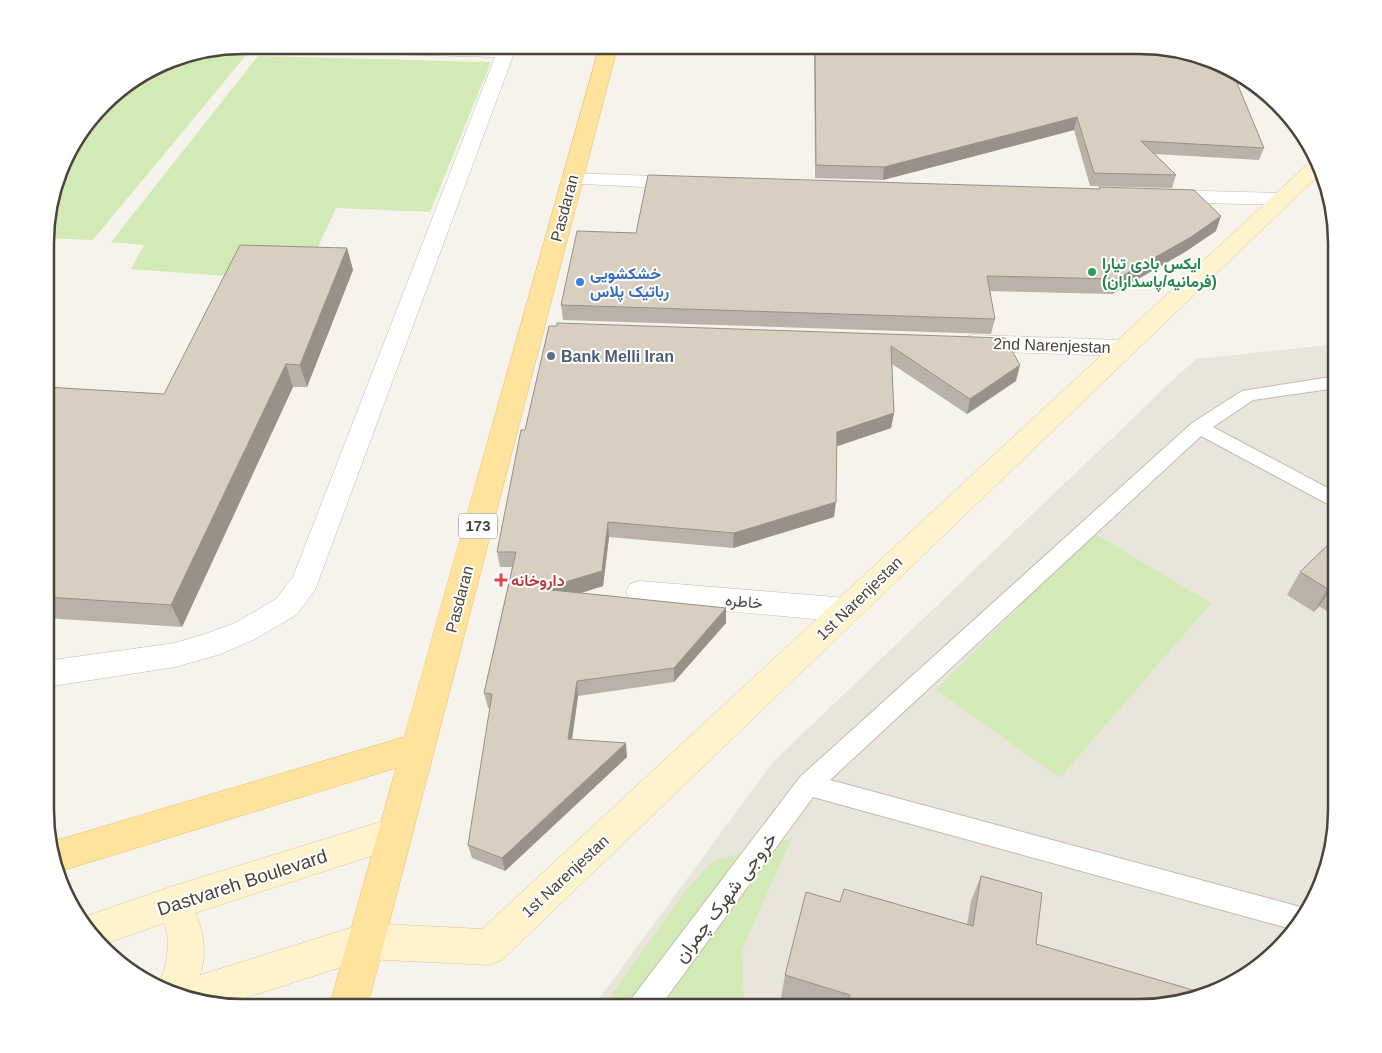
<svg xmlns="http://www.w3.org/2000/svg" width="1382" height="1053" viewBox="0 0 1382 1053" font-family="Helvetica,Vazirmatn,sans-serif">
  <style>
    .residential { fill: #eae5da }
    .green { fill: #d2eab5 }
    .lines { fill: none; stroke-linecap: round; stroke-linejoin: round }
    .lane-casing { stroke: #c2bbae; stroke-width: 2 }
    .street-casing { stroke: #c2bbae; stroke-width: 1 }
    .secondary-casing { stroke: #d6c79b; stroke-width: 1 }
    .primary-casing { stroke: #e6c16a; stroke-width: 1 }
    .lane { fill: #fff; fill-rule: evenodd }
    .street { fill: #fff; fill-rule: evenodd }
    .secondary { fill: #fff3cd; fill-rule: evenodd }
    .primary { fill: #ffe39c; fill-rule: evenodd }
    .wall { fill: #bab2a6 }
    .shaded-wall { fill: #979187 }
    .building { fill: #d8cfc1; stroke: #979187 }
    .leisure-dot { fill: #2e9e5b; stroke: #fff; stroke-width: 2 }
    .shop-dot { fill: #3f7fe0; stroke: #fff; stroke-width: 2 }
    .service-dot { fill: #5c6f8a; stroke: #fff; stroke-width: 2 }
    .health-dot { fill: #e0444e; stroke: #fff; stroke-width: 2 }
    .labels { text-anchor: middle; stroke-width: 4; stroke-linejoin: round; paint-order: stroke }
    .shield { fill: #fff; stroke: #817c74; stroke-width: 1 }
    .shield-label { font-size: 15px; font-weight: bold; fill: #4b4439 }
    .street-label { font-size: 16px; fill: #4b4439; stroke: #fff }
    .leisure-label { font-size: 16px; font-weight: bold; fill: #27864d; stroke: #fff; text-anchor: start }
    .shop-label { font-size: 16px; font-weight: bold; fill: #366cbe; stroke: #fff; text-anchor: start }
    .service-label { font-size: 16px; font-weight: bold; fill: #4e5e75; stroke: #fff; text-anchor: start }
    .health-label { font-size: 16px; font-weight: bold; fill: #be3a42; stroke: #fff; text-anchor: start }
    .near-street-label { font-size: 19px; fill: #4b4439; stroke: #fff }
    .rim { fill: none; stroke: #4b4439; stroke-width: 2.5 }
  </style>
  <rect width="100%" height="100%" fill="#f6f3ec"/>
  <!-- residential -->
  <path class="residential" d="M1337,344V823L1322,886L1288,940L1226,988L1139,1008H592L773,762L1177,376L1197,359Z"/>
  <!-- green -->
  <path class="green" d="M200,52L247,54L93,240L47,238V217L71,144L113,94L179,56Z
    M258,56L491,62L430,212L336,208L312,260L226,276L131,269L144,245L111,242Z
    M1093,533L1211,603L1060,778L936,690Z
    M792,838L742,949L744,1005L752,1008H602L687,889L713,861Z"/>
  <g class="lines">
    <!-- lane casing -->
    <g class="lane-casing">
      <path id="lane" d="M1337,376V388L1253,400L1213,427L1337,493V509L1201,436L830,780L1308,909L1295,930L813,797L659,1008H628L632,998L800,777L1192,423L1242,391Z"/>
    </g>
    <!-- street casing -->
    <g class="street-casing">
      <path id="street" d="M243,45H517L315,590L296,615L255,639L221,654L175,667L46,687V661L175,643L205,634L235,623L276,599L293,577L495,57L241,50L233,47Z
        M714,45H859L861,48L858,52L852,53L723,50L717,49Z
        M571,173L684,177L691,179L694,183L691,187L684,189L564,183L561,179L564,175Z
        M1165,190L1281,193L1288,195L1291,199L1288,203L1281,205L1165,202L1158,200L1155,196L1158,192Z
        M972,335L1122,340L1130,343L1134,348L1130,353L1122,356L972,351L964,348L960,343L964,338Z
        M640,581L847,598L857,602L862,610L857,618L847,622L640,603L630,600L626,592L630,584Z"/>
    </g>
    <!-- secondary casing -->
    <g class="secondary-casing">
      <path id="secondary" d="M1317,158L1321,173L502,960L489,965L366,959L221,1006L167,993L158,987C166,968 172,944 164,923L102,945L81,918L173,886L393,818L405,823L410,834L405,845L195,913C204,932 207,955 200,975L366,923L482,929L1312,160Z"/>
    </g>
    <!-- primary casing -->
    <g class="primary-casing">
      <path id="primary" d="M600,45H618L367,1008H329L396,768L58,872L51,842L404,737Z"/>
    </g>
    <!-- lane -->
    <use href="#lane" class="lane"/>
    <!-- street -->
    <use href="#street" class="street"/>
    <!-- secondary -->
    <use href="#secondary" class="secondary"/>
    <!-- primary -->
    <use href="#primary" class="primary"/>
  </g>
  <!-- wall -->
  <path class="wall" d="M815,45L901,46V45H944L1111,51L1178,56L1264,148L1259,160L1155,154L1176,175L1172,188L1090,186L1074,130L883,180L815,178L814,56Z
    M1264,90L1269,94L1273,99L1268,98Z
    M1099,187L1216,231L1185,252L1112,294L990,291L995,319L991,334L563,320L561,305L636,233L1099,189Z
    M347,248L353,270L307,387H293L182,627L46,618V387L164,394Z
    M549,326L1005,338L1016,381L967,414L892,364L894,413L891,428L837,446L834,517L733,548L609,537L603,586L581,593L726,608V623L674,682L578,696L572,739L627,757L505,871L472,858L468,845L490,708H488L484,693L512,567H500L497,552Z
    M1337,536V618L1319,606L1314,612L1287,595L1300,572Z
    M981,876L1036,944L1139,1008H814L781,998L785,975L840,902L967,924L971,901Z"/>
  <!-- shaded-wall -->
  <path class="shaded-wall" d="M1077,117L1074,130L883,180L884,167Z
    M1221,216L1216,231L1185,252L1112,294L1117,279Z
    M347,248L353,270L307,387L300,365Z
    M286,364L293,387L182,627L171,605Z
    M1020,365L1016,381L967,414L970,399Z
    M894,413L891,428L835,447L837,432Z
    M836,502L834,517L733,548L734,533Z
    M608,522L609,537L603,586L545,604L542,589Z
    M1334,584L1319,606L1314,612L1328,589Z
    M726,608V623L674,682V668Z
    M577,681L578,696L570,753L568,739Z
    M626,743L627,757L505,871L502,858Z"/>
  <!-- building -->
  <path class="building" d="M815,45L902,46L901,45H944L1110,50L1111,51L1177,54L1178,56H1199L1215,60L1232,71L1264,148L1141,141L1176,175L1094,173L1077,117L884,167L816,165Z
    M648,175L1100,189L1099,187L1194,190L1221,216L1191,237L1117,279L987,276L995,319L561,305L577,231L636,233Z
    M240,245L347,248L300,365L286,364L171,605L46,597V387L164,394Z
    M557,323L1005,338L1020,365L970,399L891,346L894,413L837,432L836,502L734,533L608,522L602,571L542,589L726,608L674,668L577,681L568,739L626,743L502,858L468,845L492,694L484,693L516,552H497L521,430H525L549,326H557Z
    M1337,536V585L1334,584L1328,589L1300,572Z
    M981,876L1042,893L1036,944L1203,993L1139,1008H847L850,995L785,975L806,892L840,902L844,889L973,926Z"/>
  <!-- markers -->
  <circle class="leisure-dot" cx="1092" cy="272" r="5"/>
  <circle class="shop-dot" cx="580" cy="282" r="5"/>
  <circle class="service-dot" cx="551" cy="356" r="5"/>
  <path class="health-dot" d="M498.5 572.5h5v5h5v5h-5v5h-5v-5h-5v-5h5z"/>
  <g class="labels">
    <!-- shield labels -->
    <rect class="shield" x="459" y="513.5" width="38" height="25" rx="4"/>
    <g class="shield-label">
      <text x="478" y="531">173</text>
    </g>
    <!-- street labels -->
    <g class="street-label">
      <text transform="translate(564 208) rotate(-75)" y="6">Pasdaran</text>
      <text transform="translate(1052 345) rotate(2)" y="6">2nd Narenjestan</text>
      <text transform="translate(859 598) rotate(-44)" y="6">1st Narenjestan</text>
      <text transform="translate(459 599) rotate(-75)" y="6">Pasdaran</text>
      <text transform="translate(744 601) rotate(5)" y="6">خاطره</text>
      <text transform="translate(565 876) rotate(-43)" y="6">1st Narenjestan</text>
    </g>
    <!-- leisure labels -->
    <g class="leisure-label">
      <text x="1102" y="269">ایکس بادی تیارا<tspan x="1102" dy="18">(فرمانیه/پاسداران)</tspan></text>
    </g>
    <!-- shop labels -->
    <g class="shop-label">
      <text x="590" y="279">خشکشویی<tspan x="590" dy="18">رباتیک پلاس</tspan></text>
    </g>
    <!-- service labels -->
    <g class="service-label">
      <text x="561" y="362">Bank Melli Iran</text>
    </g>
    <!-- health labels -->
    <g class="health-label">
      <text x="511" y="586">داروخانه</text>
    </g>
    <!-- near-street labels -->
    <g class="near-street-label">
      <text transform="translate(242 882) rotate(-18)" y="7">Dastvareh Boulevard</text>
      <text transform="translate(725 897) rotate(-53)" y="7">خروجی شهرک چمران</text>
    </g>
  </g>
  <!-- crop -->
  <path d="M0 0H1382V1053H0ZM243 54H1139A189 189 0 0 1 1328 243V810A189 189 0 0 1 1139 999H243A189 189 0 0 1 54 810V243A189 189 0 0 1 243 54Z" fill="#fff" fill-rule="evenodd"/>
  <path class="rim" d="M243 54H1139A189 189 0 0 1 1328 243V810A189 189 0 0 1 1139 999H243A189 189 0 0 1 54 810V243A189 189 0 0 1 243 54Z"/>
</svg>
